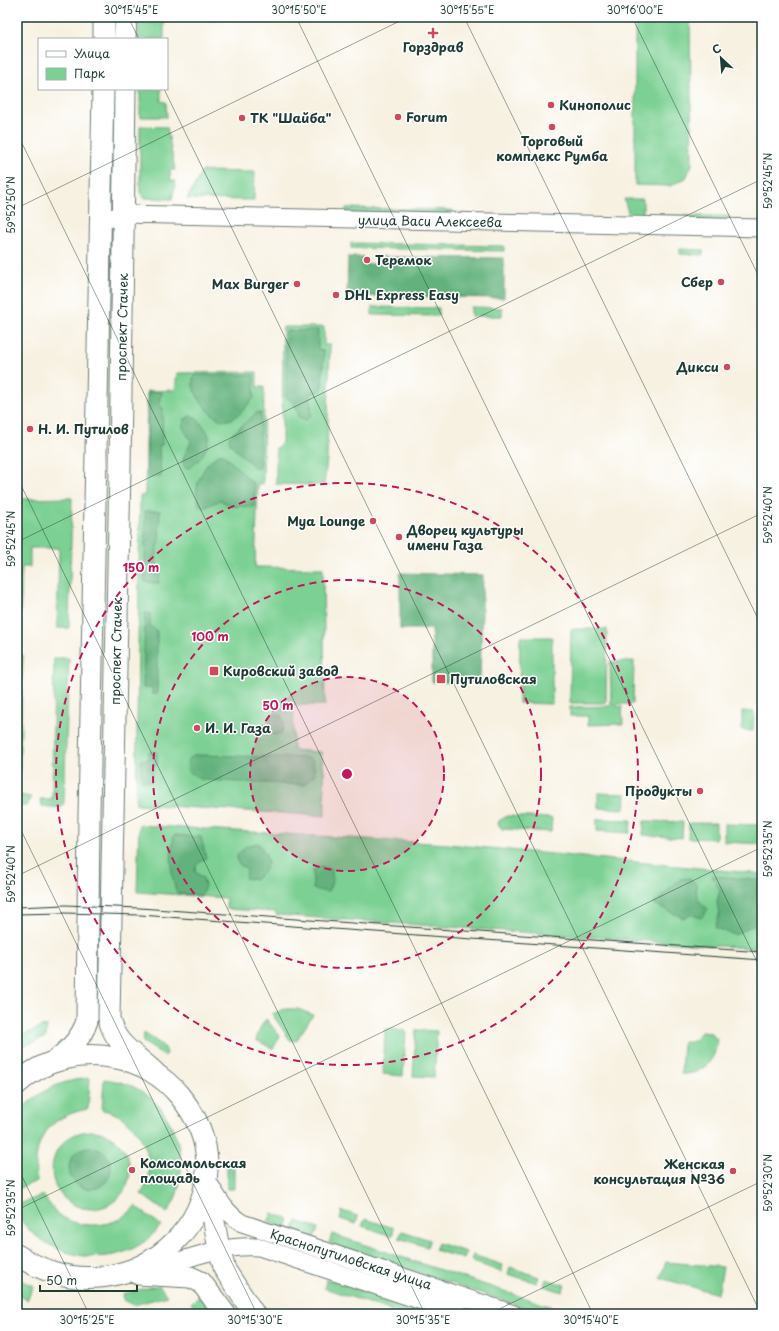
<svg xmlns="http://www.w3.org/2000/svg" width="779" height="1331" viewBox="0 0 779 1331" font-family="'Playpen Sans',sans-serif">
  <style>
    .green { fill: #7bd093; stroke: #4d8664 }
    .forest { fill: #64b27d; stroke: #427858 }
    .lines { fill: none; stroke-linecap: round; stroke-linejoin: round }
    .tertiary-casing { stroke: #6b7c71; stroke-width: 19 }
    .primary-casing { stroke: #6b7c71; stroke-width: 23 }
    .tertiary { stroke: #fff; stroke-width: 17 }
    .primary { stroke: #fff; stroke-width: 21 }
    .tram { stroke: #1f3d34; stroke-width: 1 }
    .ticks { fill: none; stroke: #1f3d34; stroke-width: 1; stroke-opacity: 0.45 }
    .ring { fill: none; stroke: #c2185b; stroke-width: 2; stroke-dasharray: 7 5 }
    .poi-dot { fill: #d1495b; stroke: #fff; stroke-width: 1.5 }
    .labels { text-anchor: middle; stroke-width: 3; stroke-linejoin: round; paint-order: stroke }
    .poi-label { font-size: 13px; font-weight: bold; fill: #1f3d34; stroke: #fff; text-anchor: start }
    .street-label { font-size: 13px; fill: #1f3d34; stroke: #fff }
    .centre { fill: #c2185b; stroke: #fff; stroke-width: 2 }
    .ring-label { font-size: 12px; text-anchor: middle; font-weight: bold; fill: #c2185b; stroke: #fff; stroke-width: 3; stroke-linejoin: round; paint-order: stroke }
    .neatline { fill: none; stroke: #1f3d34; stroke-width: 1.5 }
    .ticks-label { font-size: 10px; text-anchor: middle; fill: #1f3d34 }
  </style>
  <rect width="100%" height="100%" fill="#fff"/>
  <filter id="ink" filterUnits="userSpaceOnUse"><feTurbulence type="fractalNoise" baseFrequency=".025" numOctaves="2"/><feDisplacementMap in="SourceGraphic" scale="8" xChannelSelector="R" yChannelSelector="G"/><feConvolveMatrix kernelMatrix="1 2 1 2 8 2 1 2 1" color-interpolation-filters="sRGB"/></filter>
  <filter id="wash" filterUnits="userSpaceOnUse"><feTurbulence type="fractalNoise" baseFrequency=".012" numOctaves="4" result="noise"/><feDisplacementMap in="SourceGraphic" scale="16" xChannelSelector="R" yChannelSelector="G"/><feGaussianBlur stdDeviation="0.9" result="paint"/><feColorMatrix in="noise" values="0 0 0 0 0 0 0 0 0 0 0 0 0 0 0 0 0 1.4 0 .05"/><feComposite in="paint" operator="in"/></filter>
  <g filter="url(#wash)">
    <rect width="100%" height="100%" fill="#f7f1e1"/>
    <!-- green -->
    <path class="green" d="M139,17H164V39H138Z
      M635,17H690L692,165L686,178L670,186L635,185Z
      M140,89H161V101L166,102L167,117H140Z
      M140,126L167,127L175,170H170L171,181H176L172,199L143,198L140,192Z
      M202,171L255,172L254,200L187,199Z
      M624,199H643V220H636L628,212Z
      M346,208L453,210L452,215L346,213Z
      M658,216H729L728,221H658Z
      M351,243L504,246V251L351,248Z
      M680,249L703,250V255L680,254Z
      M372,307L439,308V316L372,315Z
      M471,307L502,308V316H471Z
      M283,327H324V345H330L327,459L324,485L276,484V448L282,443Z
      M257,372V387H264L263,484L258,485L255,567L323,568L325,705H294L293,750L321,752L324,770L325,816L136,804L140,496L145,495L147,391L175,390L177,373Z
      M72,498L69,628H57L59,548H30V567H22L20,627H17V499Z
      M571,629H607L606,703H570Z
      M520,637H552V704L519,703Z
      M17,655H23L19,795L31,797L27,806H17Z
      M54,658H69L64,803L61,808L42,806L40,799H52Z
      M634,661L633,704H616V706L622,707L623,724L588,725V716H570V707L611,706L610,662Z
      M742,711L754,712L753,731L742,730Z
      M598,793L626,794L625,809L598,808Z
      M507,816L552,818L551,832L502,829L498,824L499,821Z
      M597,819L631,820L630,833L597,831Z
      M644,821L683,822L682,838L643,835Z
      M689,823H716V839L688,838Z
      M724,824L762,825V844L724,842Z
      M139,825L447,844L762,874V949L276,915V912L226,909V898L137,892Z
      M285,1009H298L313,1015L296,1041L290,1040L272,1014Z
      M266,1019L280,1036L273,1049L256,1040L260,1028Z
      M47,1025L46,1037L17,1049V1039L20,1036Z
      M385,1029L406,1030L403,1076L383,1074Z
      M416,1030L437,1031L434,1077L413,1076Z
      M701,1032L711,1033L717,1040C716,1061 702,1075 681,1074L683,1042C692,1043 696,1040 701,1032Z
      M144,1033L162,1045L167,1053L165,1056L143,1042Z
      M90,1078L88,1109C48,1116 31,1141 37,1181L17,1189V1114C37,1092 60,1080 90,1078Z
      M104,1079C118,1081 132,1084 144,1093C180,1118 194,1176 167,1213L141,1194C163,1163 137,1114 102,1110Z
      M52 1170a39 39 0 1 1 78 0a39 39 0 1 1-78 0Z
      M227,1159H230L234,1165V1189H227Z
      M43,1195C49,1204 55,1212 64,1218C85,1230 120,1227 135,1206L161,1225C131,1266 72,1265 35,1235C25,1227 17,1218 17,1205Z
      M342,1211L358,1216L356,1224L340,1219Z
      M272,1213L289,1219L286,1229L268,1222Z
      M365,1219L394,1228L392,1236L362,1226Z
      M297,1221L318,1228L314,1238L293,1231Z
      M402,1231L430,1240L427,1247L399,1238Z
      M332,1234L561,1310L560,1314H544L329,1243Z
      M438,1243L466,1252L464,1259L435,1250Z
      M473,1255L503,1265L501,1272L471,1261Z
      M666,1262L723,1267L718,1294L660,1278Z
      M510,1267L539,1277L537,1283L508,1274Z
      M17,1278L34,1286L27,1300L17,1294Z
      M327,1279L431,1314H402L324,1288Z
      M546,1279L565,1285L562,1292L544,1286Z
      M159,1285L167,1296L134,1305L124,1300L123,1294Z
      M200,1296L212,1314H199L191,1303Z"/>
    <!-- forest -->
    <path class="forest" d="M348,257H363V264H380V257L504,258V298L347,296Z
      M318,330V350L324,351L322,390L311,394V416L306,420L300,418L294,403L286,397V331Z
      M194,375H254V398C247,405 239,418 228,420C215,424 194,396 193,385C193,382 193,378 194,375Z
      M148,392H162V395L160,397V407L163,408L162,445L159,446C159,457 161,466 161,477H147Z
      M256,413H261L259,468H255L230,444L229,437Z
      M190,416L196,417C200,423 207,429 209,436C211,446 195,470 185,468C179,457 189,451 191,441L182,426L185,419Z
      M222,453L253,483L255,489L254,507L231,506L220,500L204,508L200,506C198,501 196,493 197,488C198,476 210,457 222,453Z
      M145,511H160L159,546L157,547L156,565L160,568L159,583L145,582Z
      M400,573L483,575L480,682H432V629H400Z
      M145,613H150V626L157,631V694H152V688H143Z
      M275,714L281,715L284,723L282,733L275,735L269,733L271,716Z
      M149,752H157V765L153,767L152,781H141V760L149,759Z
      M196,755L308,758L313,761L315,774L304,785L202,780L188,771L187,764L190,758Z
      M174,835L201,837L206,858L196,865L195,872L203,878L205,886L201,896L177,893C170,875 170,855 174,835Z
      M258,843L265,853L268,863L263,872L255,880L245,878L247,870L237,862V855L246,846Z
      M319,867L331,869L333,880L328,892L313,889V870Z
      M712,876L760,880L762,900L755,924L735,935L715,928L719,915L717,901L720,891Z
      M690,878L696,884C696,897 698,902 708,909L701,918L690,914L683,918L654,904L680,879Z
      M69 1168a21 21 0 1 1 42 0a21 21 0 1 1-42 0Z"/>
  </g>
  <g filter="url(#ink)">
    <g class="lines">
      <!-- tertiary casing -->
      <g class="tertiary-casing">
        <path id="tertiary" d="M100,222L123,214L762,228
          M210,1185C219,1200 226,1213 242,1223L514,1314
          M144,1272C182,1261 219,1244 259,1247L461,1314"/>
      </g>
      <!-- primary casing -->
      <g class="primary-casing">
        <path id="primary" d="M104,39V17
          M125,39L126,17
          M125,89L120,468L109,1018C114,1045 137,1055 155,1073
          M55,1061C70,1049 81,1039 87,1021L89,816L103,89
          M17,1084C43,1059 81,1051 116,1058C140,1062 163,1076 179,1095C266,1198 133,1331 17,1255
          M208,1189L219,1249L225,1270L254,1314
          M138,1274L190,1277L201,1282L225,1314"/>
      </g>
      <!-- tertiary -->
      <use href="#tertiary" class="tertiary"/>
      <!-- primary -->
      <use href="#primary" class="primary"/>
      <!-- tram -->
      <path class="tram" d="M17,907L65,905L140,908L762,952
        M17,914L64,913L140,915L762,960"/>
    </g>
  </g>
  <!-- ticks -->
  <path class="ticks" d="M128,17L139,39M296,17L762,972M464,17L762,627M632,17L762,283M164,89L761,1314M17,133L593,1314M17,208L408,17M17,477L425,1314M17,542L762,179M17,822L257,1314M17,876L762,513M17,1166L89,1314M17,1210L762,847M489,1314L762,1181"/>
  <!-- distance rings -->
  <circle cx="347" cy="774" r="97" fill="#c2185b" fill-opacity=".12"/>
  <g class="ring">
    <circle cx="347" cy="774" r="97"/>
    <circle cx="347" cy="774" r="194"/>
    <circle cx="347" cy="774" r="291"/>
  </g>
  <!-- markers -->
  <g class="poi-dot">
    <path d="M431 27h4v4h4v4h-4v4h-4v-4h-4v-4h4z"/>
    <circle cx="551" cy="105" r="4"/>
    <circle cx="398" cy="117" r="4"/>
    <circle cx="242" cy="118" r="4"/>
    <circle cx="552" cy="127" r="4"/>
    <circle cx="367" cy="260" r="4"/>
    <circle cx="721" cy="282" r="4"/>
    <circle cx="297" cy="284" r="4"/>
    <circle cx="336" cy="295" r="4"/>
    <circle cx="727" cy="367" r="4"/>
    <circle cx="30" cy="429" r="4"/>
    <circle cx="373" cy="521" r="4"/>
    <circle cx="399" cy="537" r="4"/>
    <rect x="209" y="666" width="10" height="10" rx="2"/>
    <rect x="436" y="674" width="10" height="10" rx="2"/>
    <circle cx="197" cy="728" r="4"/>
    <circle cx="700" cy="791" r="4"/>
    <circle cx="132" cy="1170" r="4"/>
    <circle cx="733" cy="1171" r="4"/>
  </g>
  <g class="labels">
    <!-- poi labels -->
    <g class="poi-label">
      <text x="433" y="52" text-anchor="middle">Горздрав</text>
      <text x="559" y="110">Кинополис</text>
      <text x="406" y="122">Forum</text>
      <text x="250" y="123">ТК "Шайба"</text>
      <text x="552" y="146" text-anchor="middle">Торговый<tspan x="552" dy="15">комплекс Румба</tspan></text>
      <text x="375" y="265">Теремок</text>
      <text x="713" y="287" text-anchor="end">Сбер</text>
      <text x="289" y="289" text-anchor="end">Max Burger</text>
      <text x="344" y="300">DHL Express Easy</text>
      <text x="719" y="372" text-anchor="end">Дикси</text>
      <text x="38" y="434">Н. И. Путилов</text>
      <text x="365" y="526" text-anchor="end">Mya Lounge</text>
      <text x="407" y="535">Дворец культуры<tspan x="407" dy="15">имени Газа</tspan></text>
      <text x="223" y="676">Кировский завод</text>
      <text x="450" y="684">Путиловская</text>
      <text x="205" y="733">И. И. Газа</text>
      <text x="692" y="796" text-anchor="end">Продукты</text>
      <text x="140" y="1168">Комсомольская<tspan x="140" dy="15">площадь</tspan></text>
      <text x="725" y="1169" text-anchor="end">Женская<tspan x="725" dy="15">консультация №36</tspan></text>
    </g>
    <!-- street labels -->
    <g class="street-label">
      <text transform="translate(430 221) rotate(1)" y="5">улица Васи Алексеева</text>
      <text transform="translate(122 327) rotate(-89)" y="5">проспект Стачек</text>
      <text transform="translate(116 651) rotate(-89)" y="5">проспект Стачек</text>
      <text transform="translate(351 1259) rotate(18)" y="5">Краснопутиловская улица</text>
    </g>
  </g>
  <circle cx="347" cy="774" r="6" class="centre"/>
  <g class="ring-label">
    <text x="141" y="572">150 m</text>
    <text x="210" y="641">100 m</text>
    <text x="278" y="710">50 m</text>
  </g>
  <!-- margin -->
  <rect width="779" height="1331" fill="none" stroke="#fff" stroke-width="44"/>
  <!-- legend -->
  <rect x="38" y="38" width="130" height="52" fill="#ffffff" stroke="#a5b1ae"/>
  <rect x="46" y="51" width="20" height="6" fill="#ffffff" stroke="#a5b1ae"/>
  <text x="74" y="58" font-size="12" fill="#1f3d34">Улица</text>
  <rect x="46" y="68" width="20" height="12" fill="#7bd093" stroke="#a5b1ae"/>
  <text x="74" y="78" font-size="12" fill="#1f3d34">Парк</text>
  <!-- north arrow -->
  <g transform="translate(721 58) rotate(334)" stroke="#ffffff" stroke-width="3" paint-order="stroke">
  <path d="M0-3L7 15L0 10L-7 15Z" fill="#1f3d34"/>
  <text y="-6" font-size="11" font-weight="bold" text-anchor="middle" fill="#1f3d34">С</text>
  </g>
  <!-- scale -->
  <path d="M40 1285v6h97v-6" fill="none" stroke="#1f3d34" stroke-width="2"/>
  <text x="46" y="1285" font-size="12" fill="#1f3d34" stroke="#ffffff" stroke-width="3" paint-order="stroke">50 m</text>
  <rect x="22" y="22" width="735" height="1287" class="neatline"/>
  <g class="ticks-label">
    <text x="131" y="14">30°15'45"E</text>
    <text x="299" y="14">30°15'50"E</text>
    <text x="467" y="14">30°15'55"E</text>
    <text x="635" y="14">30°16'00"E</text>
    <text transform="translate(768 181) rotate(-90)" y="4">59°52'45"N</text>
    <text transform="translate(11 205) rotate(-90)" y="4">59°52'50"N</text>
    <text transform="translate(768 515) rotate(-90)" y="4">59°52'40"N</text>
    <text transform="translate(11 539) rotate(-90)" y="4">59°52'45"N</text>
    <text transform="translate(768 849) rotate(-90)" y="4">59°52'35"N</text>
    <text transform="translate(11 874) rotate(-90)" y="4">59°52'40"N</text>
    <text transform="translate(768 1183) rotate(-90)" y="4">59°52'30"N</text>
    <text transform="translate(11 1208) rotate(-90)" y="4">59°52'35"N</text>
    <text x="87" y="1324">30°15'25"E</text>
    <text x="255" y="1324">30°15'30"E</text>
    <text x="423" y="1324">30°15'35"E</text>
    <text x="591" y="1324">30°15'40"E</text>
  </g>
</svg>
